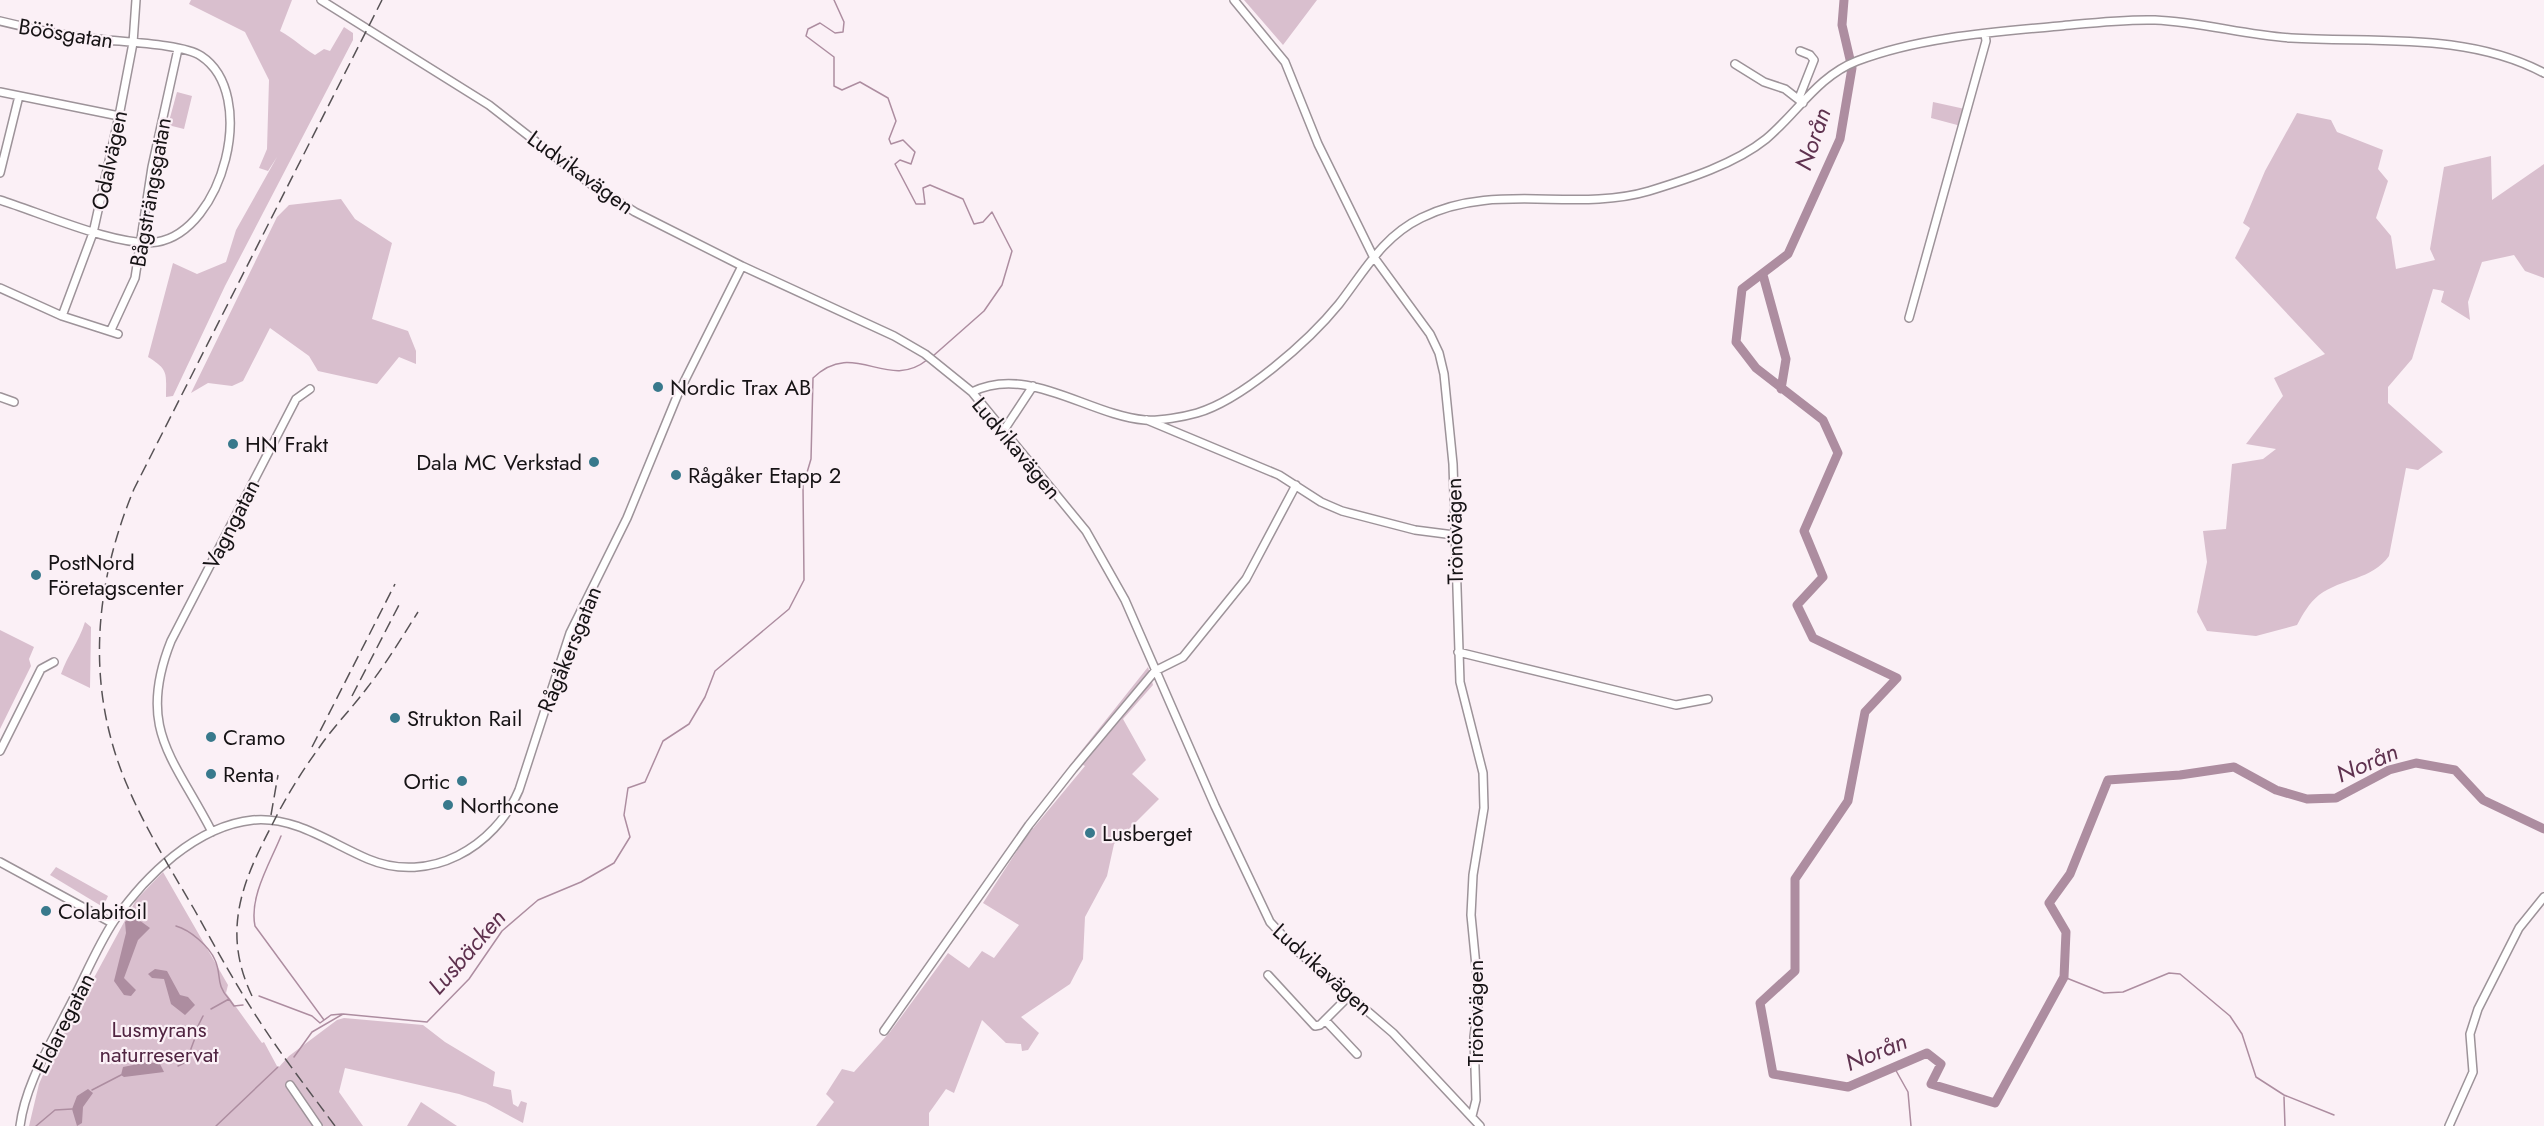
<svg xmlns="http://www.w3.org/2000/svg" width="2544" height="1126" viewBox="0 0 2544 1126" font-family="Jost,sans-serif">
  <style>
    .green { fill: #d9bfce }
    .water { fill: #ad8da0 }
    .lines { fill: none; stroke-linecap: round; stroke-linejoin: round }
    .stream { stroke: #ad8da0; stroke-width: 1.5 }
    .river { stroke: #ad8da0; stroke-width: 9 }
    .minor-casing { stroke: #9d9399; stroke-width: 10 }
    .minor { stroke: #fff; stroke-width: 7 }
    .rail { stroke: #575255; stroke-width: 1.5; stroke-dasharray: 12 6; stroke-linecap: butt }
    .poi-dot { fill: #38798c; stroke: #fbf0f6; stroke-width: 2 }
    .labels { text-anchor: middle; stroke-width: 4.5; stroke-linejoin: round; paint-order: stroke }
    .street-label { font-size: 22px; fill: #161315; stroke: #fbf0f6 }
    .poi-label { font-size: 22px; fill: #161315; stroke: #fbf0f6; text-anchor: start }
    .park-label { font-size: 22px; fill: #502441; stroke: #fbf0f6 }
    .water-label { font-size: 24px; font-style: italic; fill: #5f324f; stroke: #fbf0f6 }
  </style>
  <rect width="100%" height="100%" fill="#fbf0f6"/>
  <!-- green -->
  <path class="green" d="M191,0H292L280,31C293,38 303,48 315,55L324,49L330,51L344,27L353,33V40L225,286L173,396L166,397C166,373 169,370 148,357L173,263L197,274L226,262L236,230L277,157L268,171L259,168L267,149L269,80L245,32L189,4Z
    M1244,0H1317L1283,45Z
    M177,92L192,96L184,129L168,125Z
    M1933,102L1965,109L1961,126L1931,118Z
    M2297,113L2331,120L2337,132L2383,150L2378,169L2388,181L2376,218L2391,236L2396,269L2435,260L2430,249L2444,167L2491,156L2492,200L2544,164V278L2525,271L2514,255L2482,262L2468,302L2470,320L2441,302L2444,291L2433,289L2412,359L2388,387V403L2443,452L2418,470L2406,468L2389,556C2372,580 2342,578 2319,595C2309,603 2303,614 2297,625L2256,636L2207,631L2197,612L2207,562L2203,531L2226,529L2232,464L2263,459L2276,449L2246,444L2283,396L2274,378L2325,354L2235,258L2250,228L2243,223L2265,171Z
    M341,199L355,219L392,243L372,319L408,331L416,351V364L399,357L377,384L318,371L309,356L270,328L243,381L232,386L208,383L191,393L277,217L289,205Z
    M85,622L91,627L90,688L61,674C68,654 78,644 85,622Z
    M0,630L34,647L29,659L31,666L0,729Z
    M1148,667L1153,685L1123,719L1146,760L1132,774L1159,799L1114,844L1107,876L1085,917L1083,959L1070,984L1021,1017L1039,1033L1028,1050L1022,1051L1021,1044L1006,1043L982,1020L954,1093L946,1089L929,1113V1126H816L834,1102L826,1094L842,1069L854,1072L890,1032L948,953L969,968L982,951L994,958L1019,925L983,903L1026,837L1085,766L1074,760Z
    M56,867L108,896L103,907L50,875Z
    M163,872L228,985L226,993L262,1043L264,1042L278,1068L289,1056L337,1020L344,1018L423,1025L445,1042L495,1072L493,1086L511,1090L513,1104L518,1107L521,1101L527,1103L523,1123L486,1103L459,1094L345,1068L339,1092L363,1126H29L39,1084L49,1061L136,900Z
    M421,1102L457,1126H407Z"/>
  <!-- water -->
  <path class="water" d="M132,915L150,928L138,940L124,978L136,990L131,996L124,995L114,981L126,933L125,922Z
    M155,969L167,971L180,995L188,997L195,1005L185,1015L171,1004L164,979L152,978L148,974Z
    M148,1062L160,1064L164,1072L124,1077L121,1075L123,1067Z
    M88,1089L93,1093L83,1107L82,1123L77,1126L72,1109L77,1096Z"/>
  <g class="lines">
    <!-- stream -->
    <path class="stream" d="M834,0L844,22L843,32L835,33L820,23L808,29L806,36L834,57V86L842,90L860,82L888,98L896,121L889,139L891,144L903,140L915,152L911,164L900,160L895,164L916,204H925L923,188L930,185L963,199L974,224L983,222L992,212L1012,251L1002,285L984,311L933,356
      M281,836C270,863 249,897 255,926L324,1020
      M176,926C190,930 209,946 215,960C222,975 215,984 229,999
      M2064,977L2104,993L2123,992L2169,973L2180,974L2230,1016L2242,1034L2256,1077L2284,1095L2334,1115
      M259,996L312,1016L320,1023L331,1015L342,1014
      M211,1009L229,999L234,1006L243,1005
      M294,1057L312,1032L343,1014L427,1022L469,979L502,931L538,900L581,882L614,863L630,837L624,815L628,788L645,782L663,741L689,724L705,697L715,671L789,609L804,580L803,486L811,459L813,378C854,338 887,392 927,360
      M178,1066L186,1062L195,1038L194,1034L203,1016
      M1894,1067L1908,1092L1911,1126
      M92,1090L121,1075
      M2284,1097L2285,1126
      M36,1126L55,1110L72,1109
      M216,1126L278,1067"/>
    <!-- river -->
    <path class="river" d="M1844,0L1842,25L1852,68L1840,139L1788,254L1742,289L1736,342L1756,368L1823,420L1838,453L1804,531L1823,577L1797,605L1813,638L1897,678L1865,712L1848,801L1795,879V971L1760,1003L1773,1074L1848,1087L1927,1053L1941,1064L1931,1084L1995,1103L2064,977L2066,932L2049,903L2070,874L2108,780L2180,775L2234,767L2276,790L2307,799L2336,798L2389,770L2416,763L2455,770L2483,800L2544,829
      M1763,275L1786,359L1781,389"/>
    <!-- minor casing -->
    <g class="minor-casing">
      <path id="minor" d="M321,0L489,105L589,183L635,212L742,266L894,336L925,354L972,392L1086,531L1125,600L1215,806L1270,922L1296,950L1393,1033L1480,1126
        M1234,0L1285,62L1318,144L1373,256L1430,334L1439,353L1444,374L1453,464L1460,682L1483,773L1484,808L1473,875L1471,915L1479,997L1474,1037L1476,1100L1472,1116
        M0,21C29,28 59,35 89,38C114,42 182,43 201,56C259,94 223,231 157,242C119,248 39,212 0,200
        M1735,64L1764,82L1785,89L1803,103
        M0,92L119,116
        M1799,98L1814,60L1810,55L1800,51
        M0,173L19,96
        M0,288L62,316L118,334
        M62,316L93,233L119,116L133,43L136,0
        M1909,318L1986,41L1985,34
        M111,330L135,278L152,167L178,49
        M972,392C1028,364 1088,415 1145,420C1160,421 1183,417 1197,413C1242,400 1309,341 1339,304C1364,272 1382,237 1421,218C1494,181 1574,213 1649,191C1688,179 1735,164 1766,139C1797,113 1818,76 1857,61C1920,37 1994,32 2060,26C2091,23 2123,19 2155,20C2201,22 2245,35 2291,38C2376,43 2467,32 2544,73
        M0,397L14,402
        M1147,420L1279,475L1321,502L1342,511L1415,530L1454,535
        M1004,430L1033,386
        M1458,652L1676,705L1708,699
        M0,751L41,669L54,662
        M212,832C174,758 136,729 171,641L296,399L310,389
        M0,862L112,923
        M1268,975L1315,1026L1320,1025L1350,995
        M1325,1020L1357,1054
        M884,1031L1029,825L1073,769L1155,671L1183,657L1246,579L1296,485
        M290,1085L318,1126
        M20,1126C25,1086 48,1049 66,1013C82,984 96,948 114,921C145,876 196,826 253,820C295,816 332,844 368,859C430,885 495,847 519,790L570,633L627,518L678,394L742,266
        M2449,1126L2473,1072L2470,1034L2478,1009L2519,928L2544,897"/>
    </g>
    <!-- minor -->
    <use href="#minor" class="minor"/>
    <!-- rail -->
    <path class="rail" d="M352,696L400,603
      M312,747L395,584
      M271,815L278,775
      M252,996C222,933 241,884 271,827C285,798 302,771 321,745C335,725 353,707 367,688C386,664 402,637 418,612
      M335,1126C307,1088 278,1051 253,1011C232,978 213,943 194,909C170,868 145,828 127,785C85,687 94,585 134,489L382,0"/>
  </g>
  <!-- markers -->
  <g class="poi-dot">
    <circle cx="658" cy="387" r="6"/>
    <circle cx="233" cy="444" r="6"/>
    <circle cx="594" cy="462" r="6"/>
    <circle cx="676" cy="475" r="6"/>
    <circle cx="36" cy="575" r="6"/>
    <circle cx="395" cy="718" r="6"/>
    <circle cx="211" cy="737" r="6"/>
    <circle cx="211" cy="774" r="6"/>
    <circle cx="462" cy="781" r="6"/>
    <circle cx="448" cy="805" r="6"/>
    <circle cx="1090" cy="833" r="6"/>
    <circle cx="46" cy="911" r="6"/>
  </g>
  <g class="labels">
    <!-- street labels -->
    <g class="street-label">
      <text transform="translate(66 33) rotate(9)" y="8">Böösgatan</text>
      <text transform="translate(109 160) rotate(-78)" y="8">Odalvägen</text>
      <text transform="translate(581 172) rotate(36)" y="8">Ludvikavägen</text>
      <text transform="translate(150 192) rotate(-80)" y="8">Bågsträngsgatan</text>
      <text transform="translate(1017 448) rotate(50)" y="8">Ludvikavägen</text>
      <text transform="translate(231 524) rotate(-63)" y="8">Vagngatan</text>
      <text transform="translate(1454 531) rotate(-91)" y="8">Trönövägen</text>
      <text transform="translate(569 649) rotate(-68)" y="8">Rågåkersgatan</text>
      <text transform="translate(1323 969) rotate(42)" y="8">Ludvikavägen</text>
      <text transform="translate(1475 1013) rotate(-90)" y="8">Trönövägen</text>
      <text transform="translate(63 1023) rotate(-63)" y="8">Eldaregatan</text>
    </g>
    <!-- poi labels -->
    <g class="poi-label">
      <text x="670" y="395">Nordic Trax AB</text>
      <text x="245" y="452">HN Frakt</text>
      <text x="582" y="470" text-anchor="end">Dala MC Verkstad</text>
      <text x="688" y="483">Rågåker Etapp 2</text>
      <text x="48" y="570">PostNord<tspan x="48" dy="25">Företagscenter</tspan></text>
      <text x="407" y="726">Strukton Rail</text>
      <text x="223" y="745">Cramo</text>
      <text x="223" y="782">Renta</text>
      <text x="450" y="789" text-anchor="end">Ortic</text>
      <text x="460" y="813">Northcone</text>
      <text x="1102" y="841">Lusberget</text>
      <text x="58" y="919">Colabitoil</text>
    </g>
    <!-- park labels -->
    <g class="park-label">
      <text x="159" y="1037">Lusmyrans<tspan x="159" dy="25">naturreservat</tspan></text>
    </g>
    <!-- water labels -->
    <g class="water-label">
      <text transform="translate(1813 139) rotate(-71)" y="8">Norån</text>
      <text transform="translate(2367 763) rotate(-23)" y="8">Norån</text>
      <text transform="translate(467 952) rotate(-49)" y="8">Lusbäcken</text>
      <text transform="translate(1876 1052) rotate(-22)" y="8">Norån</text>
    </g>
  </g>
</svg>
